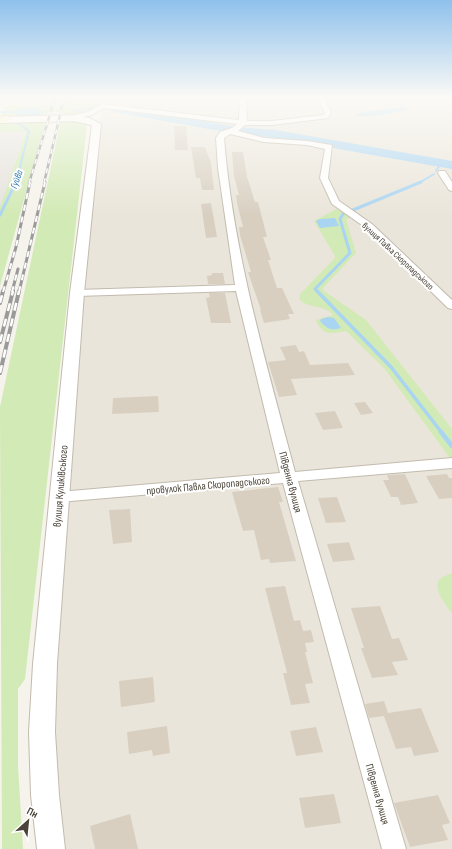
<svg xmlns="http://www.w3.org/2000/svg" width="452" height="849" viewBox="0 0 452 849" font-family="'Sofia Sans Condensed',sans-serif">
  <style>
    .residential { fill: #eae5da }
    .commercial { fill: #f7ead8 }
    .industrial { fill: #e6e2dd }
    .green { fill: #d2eab5 }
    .water { fill: #a9d4f2 }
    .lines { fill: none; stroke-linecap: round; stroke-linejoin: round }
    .stream-far3 { stroke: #a9d4f2; stroke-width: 2 }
    .stream-far2 { stroke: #a9d4f2; stroke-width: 3 }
    .stream-far1 { stroke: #a9d4f2; stroke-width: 3.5 }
    .stream { stroke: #a9d4f2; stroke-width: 4.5 }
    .river { fill: #a9d4f2; fill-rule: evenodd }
    .building { fill: #d8cfc1 }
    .minor-casing { stroke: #c2bbae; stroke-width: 2 }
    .tertiary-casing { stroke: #c2bbae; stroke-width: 2 }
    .secondary-casing { stroke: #d6c79b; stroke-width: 2 }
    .minor { fill: #fff; fill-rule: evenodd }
    .tertiary { fill: #fff; fill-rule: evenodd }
    .secondary { fill: #fff3cd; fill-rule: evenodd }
    .rail-far2-casing { stroke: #9a9a9a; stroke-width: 2.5 }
    .rail-far1-casing { stroke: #9a9a9a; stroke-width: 3 }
    .rail-casing { stroke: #9a9a9a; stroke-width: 4 }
    .rail-far2 { stroke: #fff; stroke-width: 1.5; stroke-dasharray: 5; stroke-linecap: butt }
    .rail-far1 { stroke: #fff; stroke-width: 2; stroke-dasharray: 6; stroke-linecap: butt }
    .rail { stroke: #fff; stroke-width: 2.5; stroke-dasharray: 8; stroke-linecap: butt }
    .labels { text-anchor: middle; stroke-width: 4; stroke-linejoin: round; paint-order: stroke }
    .far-street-label { font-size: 9px; fill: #4b4439; stroke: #fff }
    .far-water-label { font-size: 10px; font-style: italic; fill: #2e7ab2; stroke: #fff }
    .street-label { font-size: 11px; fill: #4b4439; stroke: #fff }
  </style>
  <rect width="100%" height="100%" fill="#f6f3ec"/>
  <!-- residential -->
  <path class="residential" d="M103,98H452V849H51L45,795L97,124L102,116Z"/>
  <!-- commercial -->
  <path class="commercial" d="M0,98H51L49,105L0,106Z"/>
  <!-- industrial -->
  <path class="industrial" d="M26,130L1,207H0V132Z"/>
  <!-- green -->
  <path class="green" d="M51,98H103L102,106L70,112L95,108L90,111L63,116V112H48L47,117L1,116L5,106L48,105Z
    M62,120L81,122L87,125L25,679L18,689V766L23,849H2L0,407L60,124Z
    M46,121L45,124L0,286V207L26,131L0,132V123Z
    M340,207L354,216L346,219L356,253L323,288L324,291L366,320L452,429V461L384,368L346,331C331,333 323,337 316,320L333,315C324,304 308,309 299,299L300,294L334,259L335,256L314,221Z
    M452,573V614C447,606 431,588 440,579C443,576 449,575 452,573Z"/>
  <!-- water -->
  <path class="water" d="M401,107L410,109C400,112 362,120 354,114Z
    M335,218L339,226L320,228L316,221L320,219Z
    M328,317L334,318L341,328C331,331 327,329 320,321L321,319Z"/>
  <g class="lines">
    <!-- stream-far3 -->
    <path class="stream-far3" d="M73,111L95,108
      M0,112H22
      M436,171L441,163
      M16,183L29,131L18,123
      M419,183L434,174"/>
    <!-- stream-far2 -->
    <path class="stream-far2" d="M353,210L421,182
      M0,215L16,182
      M318,292L315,289L350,253L340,219L343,214"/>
    <!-- stream-far1 -->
    <path class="stream-far1" d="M317,291L391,367L442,433"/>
    <!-- stream -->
    <path class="stream" d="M441,432L452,446"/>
    <!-- river -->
    <path class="river" d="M117,105L237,127L276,130L452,161V169L276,138L232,133L113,112L111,109Z
      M22,108H38L44,112L38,116L18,115L16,112L18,109Z"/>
  </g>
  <!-- building -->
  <path class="building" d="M174,126H186L188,150H175Z
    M191,147H205L211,163L214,190H202L200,178H196Z
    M232,152H243L247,177L255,202H258L267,237H263L271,260H268L277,288H282L294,314H288L290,319L264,323L260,310H261L248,272H251L240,235L239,227H243L237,203L236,195H239L234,176Z
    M211,203L217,237L206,238L201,204Z
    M212,273H223L225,284H208L207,276L212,275Z
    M209,293H225L231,323H211L206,298L210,297Z
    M296,345L299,352L304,351L310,365L348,363L355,375L291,379L297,395L279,397L268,362L286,360L280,347Z
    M158,396L159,412L112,414L113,398Z
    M365,402L373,413L361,415L354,403Z
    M335,411L343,428L323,430L315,413Z
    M405,474L418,503L401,505L398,497H391L383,480H389L387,475Z
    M447,474L449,478H452V498L439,499L426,476Z
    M278,487L283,502H279L296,561L270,563L269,559L261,560L254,530L243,531L232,492Z
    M337,497L346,522L326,523L318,498Z
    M130,509L132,542L113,544L109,510Z
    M349,542L355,560L333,562L327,544Z
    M285,586L294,621L300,620L303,631L311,630L314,642L305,643L307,652H305L313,683L305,684L310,703L291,705L283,673H287L265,588Z
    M380,606L392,639L399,638L408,660L392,662L398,675L372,678L361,648H364L351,608Z
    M153,677L155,702L121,707L119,681Z
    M384,701L388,713L421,708L439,752L414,756L411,747L396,749L384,716L369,718L365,704Z
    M167,726L170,753L153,756L152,750L129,754L127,732Z
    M316,727L323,752L296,756L290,731Z
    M334,794L341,823L305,828L299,798Z
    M438,795L450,823L442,825L448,840L410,847L394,803Z
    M130,814L138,849H95L90,826Z"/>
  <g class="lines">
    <!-- minor casing -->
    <g class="minor-casing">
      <path id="minor" d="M240,98H246L247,121H272L323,115L325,113L318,98H324L331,113L328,118L272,125H245L238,131L264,138L307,141L332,145L328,178L339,201L372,224L452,300V309L448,308L366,228L332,204L320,178L325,149L307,145L264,142L230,134L224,138C233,252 266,362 295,472L452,458V468L298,481L406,849H382L283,483L59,502L53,501L51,497L53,493L59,492L280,473L236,291L77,296L71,293L77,290L235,285L218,168L216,138L220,132L232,128L237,124L104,108L92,115L67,120L63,118L65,117L88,112L102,104L239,120Z
        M439,171H445L452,182V191L449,190L438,173Z"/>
    </g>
    <!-- tertiary casing -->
    <g class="tertiary-casing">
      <path id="tertiary" d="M74,115L89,118L101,124L84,293L57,664L55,732L59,795L65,849H37L31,795L29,732L33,664L70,293L92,125L74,121L0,123V117Z"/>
    </g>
    <!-- secondary casing -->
    <g class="secondary-casing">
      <path id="secondary" d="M6,116L11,119L10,121L0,123V117Z"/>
    </g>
    <!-- minor -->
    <use href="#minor" class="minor"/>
    <!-- tertiary -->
    <use href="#tertiary" class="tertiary"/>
    <!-- secondary -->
    <use href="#secondary" class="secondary"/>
    <!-- rail-far2 casing -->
    <g class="rail-far2-casing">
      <path id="rail-far2" d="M29,183L55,98
        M44,183L64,98"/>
    </g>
    <!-- rail-far1 casing -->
    <g class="rail-far1-casing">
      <path id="rail-far1" d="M3,292L16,247L30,182
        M12,292L18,269
        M19,292L45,182"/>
    </g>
    <!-- rail casing -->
    <g class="rail-casing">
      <path id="rail" d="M0,303L3,291
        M0,342L13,291
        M0,373L19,291"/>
    </g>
    <!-- rail-far2 -->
    <use href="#rail-far2" class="rail-far2"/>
    <!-- rail-far1 -->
    <use href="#rail-far1" class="rail-far1"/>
    <!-- rail -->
    <use href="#rail" class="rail"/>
  </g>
  <!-- sky -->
  <linearGradient id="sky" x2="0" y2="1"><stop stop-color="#8fc1ec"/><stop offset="0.45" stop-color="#fbfaf6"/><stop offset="1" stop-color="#fbfaf6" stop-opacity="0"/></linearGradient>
  <rect width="452" height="216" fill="url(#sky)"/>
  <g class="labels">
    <!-- far-street labels -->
    <g class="far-street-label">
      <text transform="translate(398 256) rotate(43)" y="3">вулиця Павла Скоропадського</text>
    </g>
    <!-- far-water labels -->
    <g class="far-water-label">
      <text transform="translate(16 179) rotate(-70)" y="4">Гуйва</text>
    </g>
    <!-- street labels -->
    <g class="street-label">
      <text transform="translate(291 482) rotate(75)" y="4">Південна вулиця</text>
      <text transform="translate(208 485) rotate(-5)" y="4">провулок Павла Скоропадського</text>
      <text transform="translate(60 486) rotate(-85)" y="4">вулиця Куликівського</text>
      <text transform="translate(378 794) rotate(74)" y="4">Південна вулиця</text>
    </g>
  </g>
  <!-- north arrow -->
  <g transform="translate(28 821) rotate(27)" stroke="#ffffff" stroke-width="3" paint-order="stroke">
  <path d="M0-3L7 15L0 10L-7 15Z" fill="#4b4439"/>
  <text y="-6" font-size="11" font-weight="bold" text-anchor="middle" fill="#4b4439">Пн</text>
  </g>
</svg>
